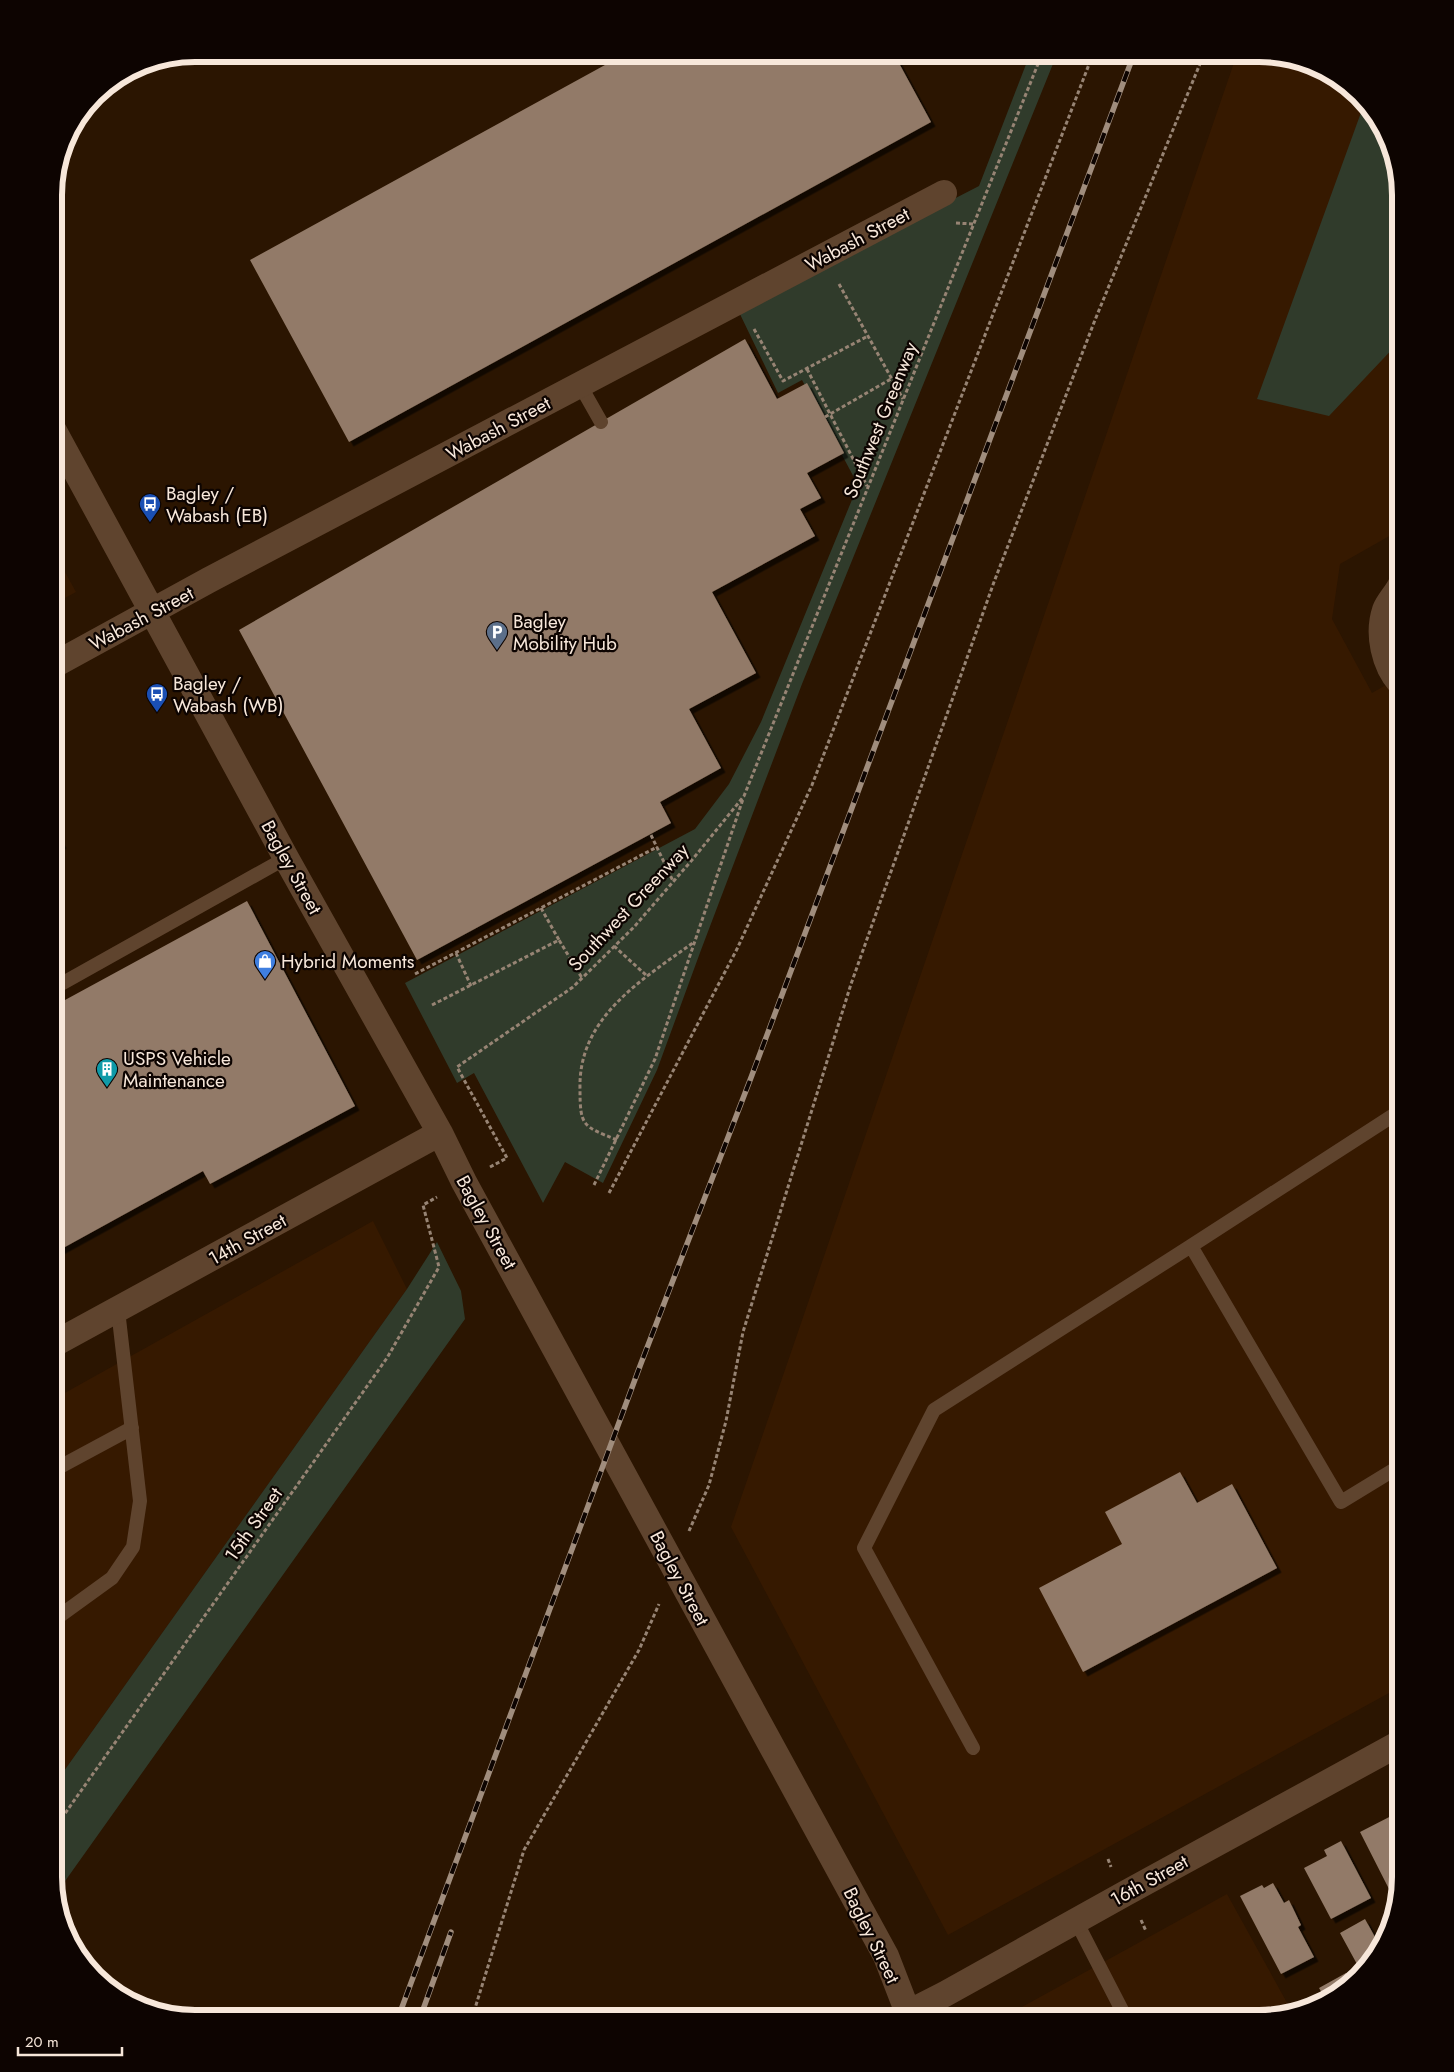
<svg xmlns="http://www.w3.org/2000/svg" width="1454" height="2072" viewBox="0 0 1454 2072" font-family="Jost,sans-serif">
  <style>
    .built { fill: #361900 }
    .green { fill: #303b2b }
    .building { fill: #927a67; filter: url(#shadow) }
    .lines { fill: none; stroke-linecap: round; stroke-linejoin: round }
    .path { stroke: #978474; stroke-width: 3; stroke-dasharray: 4 2.5; stroke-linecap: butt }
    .service { stroke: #5f442e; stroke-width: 14 }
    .minor { stroke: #5f442e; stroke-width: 26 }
    .rail-casing { stroke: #a08d7d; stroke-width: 5.5 }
    .rail { stroke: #0d0401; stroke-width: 4; stroke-dasharray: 11; stroke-linecap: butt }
    .labels { text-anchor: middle; stroke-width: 4.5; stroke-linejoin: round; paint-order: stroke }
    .street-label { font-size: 19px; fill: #f7e7da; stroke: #0d0401 }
    .poi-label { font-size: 19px; fill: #f7e7da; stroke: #0d0401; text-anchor: start }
    .rim { fill: none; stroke: #f7e7da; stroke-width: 6 }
  </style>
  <defs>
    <filter id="shadow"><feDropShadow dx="4.5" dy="4.5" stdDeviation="0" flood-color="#0009"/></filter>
  </defs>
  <rect width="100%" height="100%" fill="#2b1501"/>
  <!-- built -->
  <path class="built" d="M1237,54H1268L1330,73L1381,124L1400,195V530L1340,564L1332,619L1372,693L1400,677V1687L948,1935L731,1527Z
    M54,552L76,592L54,604Z
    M373,1221L407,1289L54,1785V1399Z
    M1227,1894L1291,2010L1259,2018H1002Z"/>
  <!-- green -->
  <path class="green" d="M1030,54H1057L802,684L701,950L657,1070L603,1183L565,1162L543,1203L474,1073L457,1083L405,983L695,829L729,784L761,722L858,485L802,380L778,393L738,310L979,186Z
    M1363,107L1381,124L1400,195V341L1329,416L1257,399Z
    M437,1242L461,1291L465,1319L58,1891L54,1877V1785L407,1289Z"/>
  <!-- building -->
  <path class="building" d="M625,54H894L931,122L349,442L250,260Z
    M745,339L777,399L807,383L844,453L807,473L821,498L800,509L815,536L712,592L756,673L689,709L721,768L660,802L671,823L417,960L239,630Z
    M54,830L62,844L54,848Z
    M247,901L355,1106L210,1184L203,1171L54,1253V1006Z
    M1180,1472L1197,1503L1232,1484L1277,1568L1083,1672L1039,1588L1122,1544L1105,1512Z
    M1399,1812L1400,1877L1398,1884L1389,1889L1360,1832Z
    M1341,1841L1371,1898L1331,1919L1304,1868L1327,1856L1324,1850Z
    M1273,1883L1284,1903L1289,1900L1301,1925L1298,1927L1314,1957L1281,1974L1240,1896L1262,1885L1264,1888Z
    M1365,1919L1381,1948L1370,1959L1358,1966L1340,1933Z
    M1346,1973L1350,1979L1330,1999L1326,2000L1319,1988Z"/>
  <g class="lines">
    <!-- path -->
    <path class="path" d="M956,223L973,224
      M839,284L903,399
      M754,329L783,381L868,336
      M807,369L867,486
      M825,417L891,379
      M651,835L673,881
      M541,908L559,940
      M614,946L647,976
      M456,953L471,986
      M415,974L657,847
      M432,1005L559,940L582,978
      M617,1140C583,1126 580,1127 580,1089C578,1017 642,980 694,942
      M490,1167L507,1158L457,1067L573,987L634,927L692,860L744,796L1042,54
      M594,1185L655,1059L743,799
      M609,1193L737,949L812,785L1093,54
      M689,1531L709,1485L726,1421L743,1332L851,984L994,582L1095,320L1204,54
      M54,1829L387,1358L439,1267L423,1205L437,1197
      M1108,1859L1111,1867
      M1141,1920L1146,1931
      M472,2018L524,1850L639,1650L659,1604"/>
    <!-- service -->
    <path class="service" d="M580,385L601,422
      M54,988L286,858
      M1191,1246L1400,1111
      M54,1470L132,1428
      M54,1620L112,1578L133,1547L140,1501L118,1310
      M973,1748L864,1548L934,1410L1191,1246L1341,1502L1400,1466
      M1076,1921L1126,2018"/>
    <!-- minor -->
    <path class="minor" d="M54,431L286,858L440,1133L464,1182L886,1956L910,2018
      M54,665L209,580L944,193
      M1400,683C1384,665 1377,634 1385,610C1388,602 1396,594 1400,586
      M54,1344L440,1133
      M898,2018L945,1994L1126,1893L1400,1743"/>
    <!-- rail casing -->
    <g class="rail-casing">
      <path id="rail" d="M398,2018L640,1366L752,1075L1134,54
        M420,2018L451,1932"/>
    </g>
    <!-- rail -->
    <use href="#rail" class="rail"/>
  </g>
  <!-- icons -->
  <defs>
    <g id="bus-pin" transform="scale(1.125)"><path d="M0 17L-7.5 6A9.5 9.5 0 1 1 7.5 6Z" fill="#1a4fb4" stroke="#0d0401"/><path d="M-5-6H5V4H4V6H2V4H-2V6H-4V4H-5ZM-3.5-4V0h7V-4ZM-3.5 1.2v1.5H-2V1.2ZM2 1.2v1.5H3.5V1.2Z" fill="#fff"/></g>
    <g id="parking-pin" transform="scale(1.125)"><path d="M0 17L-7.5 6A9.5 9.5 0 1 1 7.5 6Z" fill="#5c6f8a" stroke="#0d0401"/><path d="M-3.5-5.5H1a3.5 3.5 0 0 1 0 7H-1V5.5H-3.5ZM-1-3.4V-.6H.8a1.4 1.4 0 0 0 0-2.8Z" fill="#fff"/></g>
    <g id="shop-pin" transform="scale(1.125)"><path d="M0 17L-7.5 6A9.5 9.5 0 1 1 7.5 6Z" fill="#3f7fe0" stroke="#0d0401"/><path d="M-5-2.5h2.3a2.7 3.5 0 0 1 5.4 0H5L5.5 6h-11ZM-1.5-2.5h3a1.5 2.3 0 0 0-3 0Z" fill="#fff"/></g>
    <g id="building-pin" transform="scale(1.125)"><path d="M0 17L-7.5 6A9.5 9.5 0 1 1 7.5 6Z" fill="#0f9aa8" stroke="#0d0401"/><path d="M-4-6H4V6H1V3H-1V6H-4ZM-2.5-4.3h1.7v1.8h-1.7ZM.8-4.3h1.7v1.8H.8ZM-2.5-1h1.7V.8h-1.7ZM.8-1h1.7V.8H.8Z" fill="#fff"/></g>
  </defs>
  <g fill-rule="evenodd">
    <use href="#bus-pin" x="150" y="504"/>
    <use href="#parking-pin" x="497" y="632"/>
    <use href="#bus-pin" x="157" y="694"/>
    <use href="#shop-pin" x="265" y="961"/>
    <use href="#building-pin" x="107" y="1069"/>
  </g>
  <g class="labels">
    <!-- street labels -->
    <g class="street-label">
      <text transform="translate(857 239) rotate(-28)" y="7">Wabash Street</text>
      <text transform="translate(880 420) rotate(-68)" y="7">Southwest Greenway</text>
      <text transform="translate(498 428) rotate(-28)" y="7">Wabash Street</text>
      <text transform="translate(141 618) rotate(-28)" y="7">Wabash Street</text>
      <text transform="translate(292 867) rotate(61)" y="7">Bagley Street</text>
      <text transform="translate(628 907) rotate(-47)" y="7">Southwest Greenway</text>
      <text transform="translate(487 1222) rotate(61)" y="7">Bagley Street</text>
      <text transform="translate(247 1239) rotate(-29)" y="7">14th Street</text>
      <text transform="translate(253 1524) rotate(-55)" y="7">15th Street</text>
      <text transform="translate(680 1578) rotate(62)" y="7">Bagley Street</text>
      <text transform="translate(1149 1880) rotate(-29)" y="7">16th Street</text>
      <text transform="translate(872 1935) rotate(64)" y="7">Bagley Street</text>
    </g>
    <!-- poi labels -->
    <g class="poi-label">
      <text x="166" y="500">Bagley /<tspan x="166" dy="22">Wabash (EB)</tspan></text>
      <text x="513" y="628">Bagley<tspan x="513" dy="22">Mobility Hub</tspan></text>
      <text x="173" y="690">Bagley /<tspan x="173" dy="22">Wabash (WB)</tspan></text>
      <text x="281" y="968">Hybrid Moments</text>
      <text x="123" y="1065">USPS Vehicle<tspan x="123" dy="22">Maintenance</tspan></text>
    </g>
  </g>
  <!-- crop -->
  <path d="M0 0H1454V2072H0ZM195 62H1259A133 133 0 0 1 1392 195V1877A133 133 0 0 1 1259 2010H195A133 133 0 0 1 62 1877V195A133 133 0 0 1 195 62Z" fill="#0d0401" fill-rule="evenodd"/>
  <path class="rim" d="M195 62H1259A133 133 0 0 1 1392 195V1877A133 133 0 0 1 1259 2010H195A133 133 0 0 1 62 1877V195A133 133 0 0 1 195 62Z"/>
  <!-- scale -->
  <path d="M18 2047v8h104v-8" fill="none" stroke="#f7e7da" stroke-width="2.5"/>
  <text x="25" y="2047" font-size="15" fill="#f7e7da" stroke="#0d0401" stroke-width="4" paint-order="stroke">20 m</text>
</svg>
